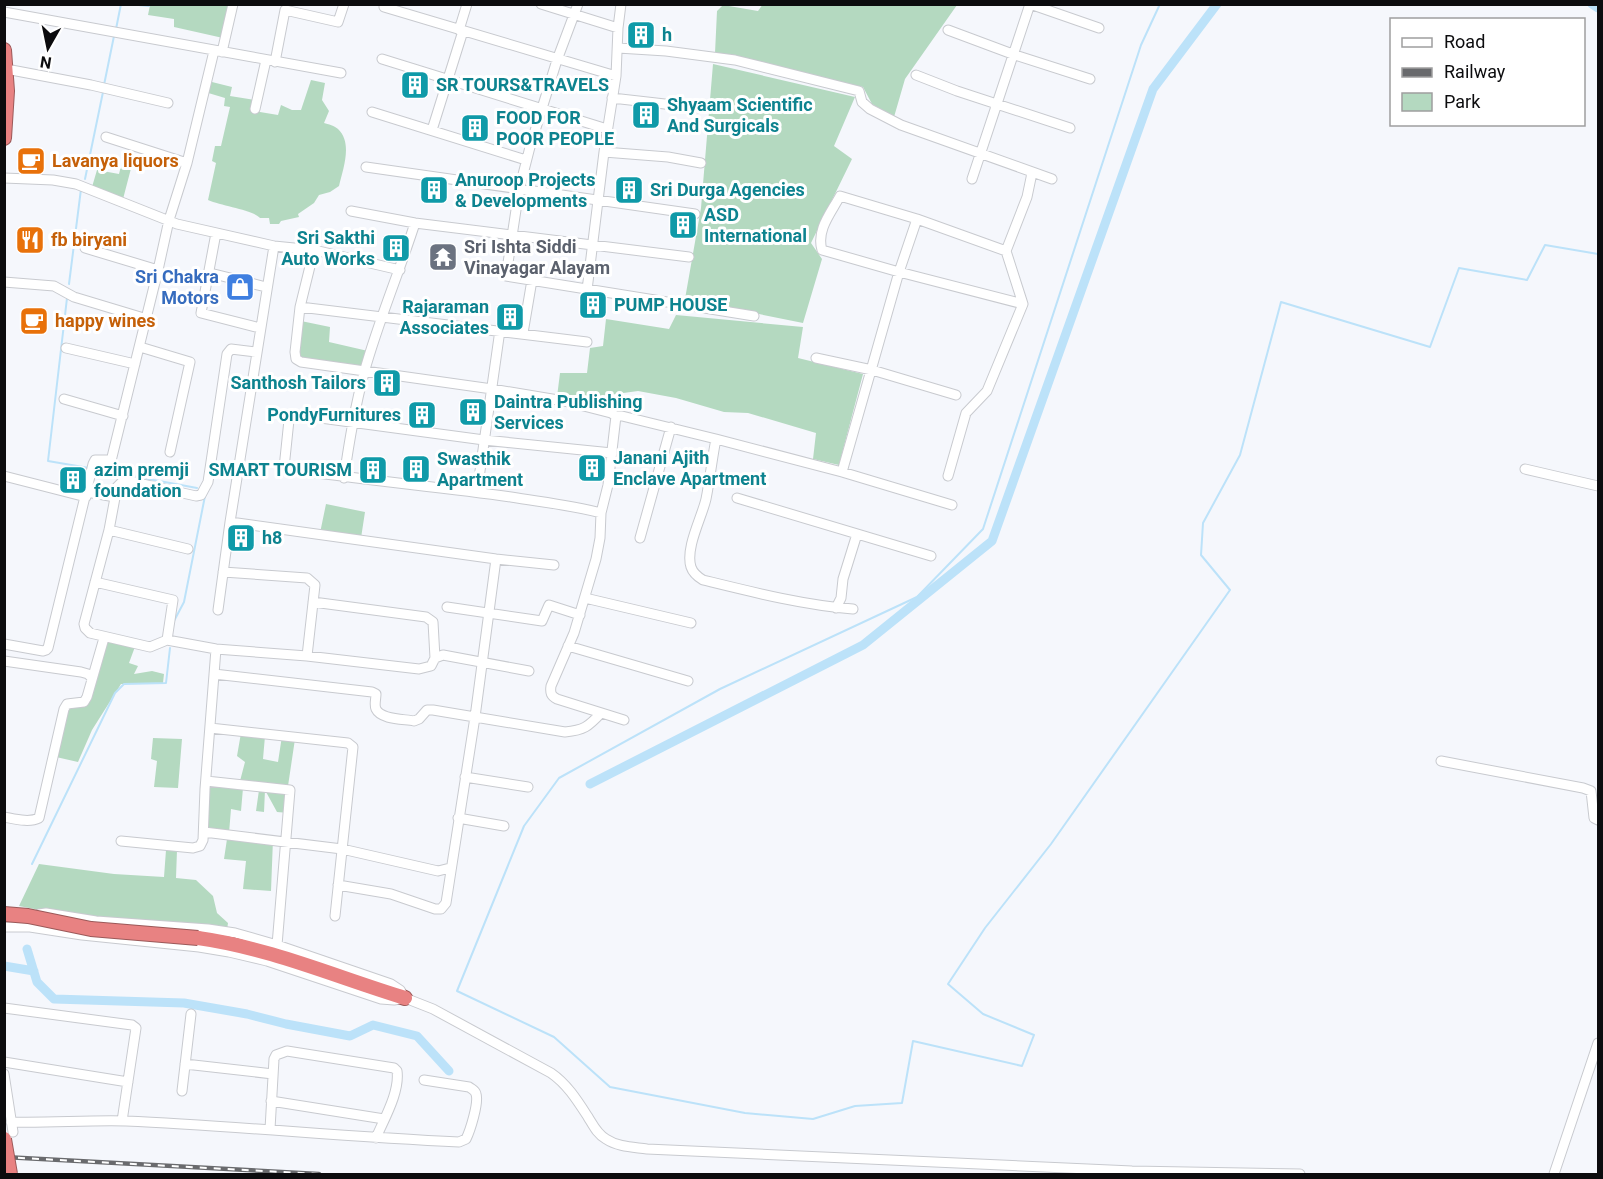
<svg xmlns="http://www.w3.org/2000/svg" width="1603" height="1179" viewBox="0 0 1603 1179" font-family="Roboto,sans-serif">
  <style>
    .green { fill: #b4d9c0 }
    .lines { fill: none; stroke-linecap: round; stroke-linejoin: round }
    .stream { stroke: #bce2f9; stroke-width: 2 }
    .canal { stroke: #bce2f9; stroke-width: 9 }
    .minor-casing { stroke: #c8cacf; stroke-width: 11 }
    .highway-casing { stroke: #9b5959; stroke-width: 16 }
    .minor { stroke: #fff; stroke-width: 9 }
    .highway { stroke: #e88282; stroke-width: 14 }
    .rail-casing { stroke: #696a6d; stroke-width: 4.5 }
    .rail { stroke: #fff; stroke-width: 2; stroke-dasharray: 7; stroke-linecap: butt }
    .highway-bridge-casing { stroke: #9b5959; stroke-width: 16; stroke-linecap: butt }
    .highway-bridge { stroke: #e88282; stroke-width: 14 }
    .labels { text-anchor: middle; stroke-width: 6; stroke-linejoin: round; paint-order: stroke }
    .culture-label { font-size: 18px; font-weight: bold; fill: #0d838f; stroke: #fff; text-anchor: start }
    .food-label { font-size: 18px; font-weight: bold; fill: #c56008; stroke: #fff; text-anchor: start }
    .worship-label { font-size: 18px; font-weight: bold; fill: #5b616d; stroke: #fff; text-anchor: start }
    .shop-label { font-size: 18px; font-weight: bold; fill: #366cbe; stroke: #fff; text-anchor: end }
  </style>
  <rect width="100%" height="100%" fill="#f5f7fc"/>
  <!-- green -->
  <path class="green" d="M763,4L957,5L905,79L894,117L872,104L863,87L715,53L717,11L723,5L758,11Z
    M150,5H228L223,38L174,27V19L148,15Z
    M713,64L855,97L834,146L852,159L811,243L822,259L803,323L685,299L701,208Z
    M311,80L325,83L322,100L329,111L324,123C328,124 335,126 338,129C353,143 343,169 339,186L330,192L319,195L314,203L298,214L299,217L281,221L279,224H270L269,218H260C253,210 222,206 208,200L216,163L212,161L215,146H221L230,107L224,106L225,98L205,92L208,81L232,87L230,96L255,100L254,111L278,115L281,105L292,110H301Z
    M124,154L134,157L123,199L92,187L97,170L119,174Z
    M676,315L803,327L798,358L863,374L839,465L813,459L816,433L748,413L724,412L676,398L638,391L594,397L590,403L557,397L560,373H587L590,348L603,346L606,319L669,329Z
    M301,321L330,327L329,342L368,351L361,369L298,358Z
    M326,504L365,512L361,538L320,533Z
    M108,641L136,644L129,663L138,666L134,674L152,671L164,674L163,683L121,684L92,730L78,762L56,757L64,709L84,702Z
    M241,733L265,736L263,759L278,762L282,736L295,739L288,786L240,781L245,762L237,756Z
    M153,738L182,739L178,788L154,787L157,761L151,759Z
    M207,781L290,790L289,813L277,812L265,790L264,812L256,811L259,790L243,788L241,811L231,809L229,833L204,831Z
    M227,839H273L271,891L243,889L246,861L224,859Z
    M166,850H177L176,878L196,880L213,896L217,913L228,923L227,930L96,921L19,906L39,864L114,874L164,877Z"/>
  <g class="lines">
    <!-- stream -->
    <path class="stream" d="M128,4L149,6V4
      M1160,4L1141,45L983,529L917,597L720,689L559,778L524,826L457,991L554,1037L610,1087L745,1113L813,1119L855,1106L902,1103L913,1041L1022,1066L1034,1035L983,1014L948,984L985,928L1051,844L1230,590L1201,555L1203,523L1240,455L1281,302L1430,347L1459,268L1527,280L1545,245L1598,254
      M116,29L121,4
      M104,85L114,36
      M85,179L103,92
      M69,284L81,189
      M67,298L48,461L89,468
      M100,470L197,488
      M174,621L184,602L205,496
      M32,864L115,693L124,684L166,683L170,648"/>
    <!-- canal -->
    <path class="canal" d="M1592,4L1598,8
      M590,784L863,645L992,541L1153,89L1217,4
      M27,949L37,982L54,999L184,1003L247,1014L286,1024L350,1036L373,1025L417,1036L449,1071
      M4,966L34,971"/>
    <!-- minor casing -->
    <g class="minor-casing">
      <path id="minor" d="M541,4L618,28
        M578,4L557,60L530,147L519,190L506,276L754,316
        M1030,4L1099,28
        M384,7L616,76
        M4,12L341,73
        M459,30L467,4
        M948,30L1015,55L1090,79
        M618,48L666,51L735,60L859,91L862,102L870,109L901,125L1052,179
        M222,52L233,4
        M382,59L607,129
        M275,62L285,10L338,22L344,4
        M6,69L91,85L168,103
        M916,75L957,91L1070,128
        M612,98L700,108
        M255,109L266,60
        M372,112L526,160
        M432,130L463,31
        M106,137L187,163
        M604,152L668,157L701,163
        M366,167L695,214
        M4,178L53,180L76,184L177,224L274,246L314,250L400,270
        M972,179L1030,4
        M351,211L415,223L689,257
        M216,233L201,313L260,328
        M85,248L158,270
        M314,250L300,307L295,352L296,359L301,362L492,389L564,401L611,413L616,416
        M1006,251L917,219L840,196C831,213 816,230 822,250L899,272L1023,304
        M210,273L266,287
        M4,282L54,286L74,297L147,319
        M587,290L604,152L616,76L618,28L621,4
        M300,307L587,342
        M523,333L532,280
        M140,347L190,362L170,452
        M66,348L135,364
        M256,352L231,349L227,354L208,482L201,495L196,496L129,481L122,482L117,487L109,530L84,624L85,628L90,633L150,647L167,640L216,649L307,656L419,669L431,666L435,658L443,655L529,671
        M816,358L872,370L956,395
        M64,399L123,416
        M716,439L842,472L952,505
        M1525,469L1598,486
        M842,472L899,272L917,219
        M4,476L86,497
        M948,476L966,413L987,391L1023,304L1006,251L1027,197L1032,173
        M344,478C349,442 355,407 364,373C378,322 399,273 415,223
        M87,492L115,497
        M477,492L500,330
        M737,498L931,556
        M601,513C571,505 541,502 511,497C435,486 359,480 284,468L289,420L291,414L484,440L612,453
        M230,522L496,559L554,565
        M109,530L188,549
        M640,538L671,427
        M223,572L307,578L315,585L307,656
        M95,582L173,600L167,640
        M585,598L691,623
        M313,602L426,617L433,622L435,658
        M447,607L542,621L549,605L580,615
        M836,608L841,598L843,579L857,534
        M218,610L230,522L274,246
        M4,644L43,651L46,650L48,648L93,464L95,460H111L112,457L158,270L169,220L187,163L214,51
        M568,646L688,681
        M4,661L81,672L88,674L92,678
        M214,674L372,692L376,694C376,699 374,705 376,709C381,720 405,719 414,721L419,719L427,710H433L565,732C584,730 588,727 601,713
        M624,720L557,699C551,696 550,693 551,686L574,633L596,559L600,538L601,513L608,485L616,416H622L716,439C712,459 710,479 706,499C702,517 685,548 691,567C693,573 698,577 703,580C752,592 803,605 853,609
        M210,728L348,743L353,747L335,916
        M1441,761L1583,788L1591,791L1594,818L1598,820
        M465,777L528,787
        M206,781L290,790L277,945
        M4,817C15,819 29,823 39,818L64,709L67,704L84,702L87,697L104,638
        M458,818L504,826
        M204,832L342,849L438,871L450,868
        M121,841L193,848L200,846L203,840L205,789L216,649
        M338,885L391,894L435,909H441L446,903L475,717L496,559
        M39,914L46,913L96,921L208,929L235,933L277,945L391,984L400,990L405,998
        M4,927H30L82,935L199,947L229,952L267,961L381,999L394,1000L405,998L433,1009L551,1073C567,1084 577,1100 588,1117C593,1125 597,1134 606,1139C618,1147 633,1147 647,1149L1132,1171L1300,1174
        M4,1008L132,1025L136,1028L122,1121
        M4,1062L128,1082
        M185,1064L273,1074
        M4,1074L13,1132
        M182,1091L191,1014
        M271,1101L384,1119
        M11,1122C49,1123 88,1120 126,1121C237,1126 348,1137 459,1142L466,1139C470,1131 479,1103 476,1094C475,1090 473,1090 469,1087L424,1080
        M270,1129L274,1059L276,1055L287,1051L394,1068L397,1071C400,1092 384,1119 376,1138
        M1554,1174L1598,1043"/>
    </g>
    <!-- highway casing -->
    <g class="highway-casing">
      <path id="highway" d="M4,50L7,91L4,138
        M198,938C270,948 336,977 405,998"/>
    </g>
    <!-- minor -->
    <use href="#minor" class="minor"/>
    <!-- highway -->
    <use href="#highway" class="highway"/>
    <!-- rail casing -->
    <g class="rail-casing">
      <path id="rail" d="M4,1157L319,1174"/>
    </g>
    <!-- rail -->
    <use href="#rail" class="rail"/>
    <!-- highway-bridge casing -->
    <g class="highway-bridge-casing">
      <path id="highway-bridge" d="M4,914L28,916L91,929L198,938
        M4,1139L10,1174"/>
    </g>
    <!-- highway-bridge -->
    <use href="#highway-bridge" class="highway-bridge"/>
  </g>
  <!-- icons -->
  <defs>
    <g id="building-square" transform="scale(1.5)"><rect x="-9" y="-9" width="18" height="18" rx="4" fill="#0f9aa8" stroke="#fff"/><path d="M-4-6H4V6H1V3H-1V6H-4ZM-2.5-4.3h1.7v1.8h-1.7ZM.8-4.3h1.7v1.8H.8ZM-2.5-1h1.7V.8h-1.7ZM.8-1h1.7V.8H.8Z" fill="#fff"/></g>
    <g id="cafe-square" transform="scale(1.5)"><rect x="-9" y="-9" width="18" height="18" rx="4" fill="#e8710a" stroke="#fff"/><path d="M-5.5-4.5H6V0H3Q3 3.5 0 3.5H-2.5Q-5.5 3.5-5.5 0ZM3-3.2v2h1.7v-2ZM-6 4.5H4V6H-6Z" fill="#fff"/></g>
    <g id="restaurant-square" transform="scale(1.5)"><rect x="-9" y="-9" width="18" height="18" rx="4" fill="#e8710a" stroke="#fff"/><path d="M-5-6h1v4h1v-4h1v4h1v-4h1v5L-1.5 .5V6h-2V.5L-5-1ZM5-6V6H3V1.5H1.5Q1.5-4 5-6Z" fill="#fff"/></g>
    <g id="temple-square" transform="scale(1.5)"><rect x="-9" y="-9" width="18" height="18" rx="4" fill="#6b7280" stroke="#fff"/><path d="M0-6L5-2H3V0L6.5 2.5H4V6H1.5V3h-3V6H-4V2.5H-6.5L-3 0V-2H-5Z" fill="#fff"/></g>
    <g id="shop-square" transform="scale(1.5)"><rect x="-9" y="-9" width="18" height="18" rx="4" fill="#3f7fe0" stroke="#fff"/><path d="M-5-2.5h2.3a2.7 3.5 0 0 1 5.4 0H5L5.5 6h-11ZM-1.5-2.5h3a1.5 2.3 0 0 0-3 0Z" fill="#fff"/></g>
  </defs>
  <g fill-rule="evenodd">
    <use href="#building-square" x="641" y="35"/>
    <use href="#building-square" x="415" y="85"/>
    <use href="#building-square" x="646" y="115"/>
    <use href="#building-square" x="475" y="128"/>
    <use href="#cafe-square" x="31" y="161"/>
    <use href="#building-square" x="434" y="190"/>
    <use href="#building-square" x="629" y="190"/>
    <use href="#building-square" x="683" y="225"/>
    <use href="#restaurant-square" x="30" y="240"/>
    <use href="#building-square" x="396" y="248"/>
    <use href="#temple-square" x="443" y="257"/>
    <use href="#shop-square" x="240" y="287"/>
    <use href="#building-square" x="593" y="305"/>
    <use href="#building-square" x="510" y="317"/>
    <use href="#cafe-square" x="34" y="321"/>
    <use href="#building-square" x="387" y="383"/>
    <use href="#building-square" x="473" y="412"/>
    <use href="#building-square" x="422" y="415"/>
    <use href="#building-square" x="592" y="468"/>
    <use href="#building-square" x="416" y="469"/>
    <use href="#building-square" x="373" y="470"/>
    <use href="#building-square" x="73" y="480"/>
    <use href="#building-square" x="241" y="538"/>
  </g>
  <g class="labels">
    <!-- culture labels -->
    <g class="culture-label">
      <text x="662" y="41">h</text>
      <text x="436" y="91">SR TOURS&amp;TRAVELS</text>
      <text x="667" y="111">Shyaam Scientific<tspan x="667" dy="21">And Surgicals</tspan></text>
      <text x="496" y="124">FOOD FOR<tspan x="496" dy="21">POOR PEOPLE</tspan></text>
      <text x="455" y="186">Anuroop Projects<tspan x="455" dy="21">&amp; Developments</tspan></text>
      <text x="650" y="196">Sri Durga Agencies</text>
      <text x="704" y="221">ASD<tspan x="704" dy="21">International</tspan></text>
      <text x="375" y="244" text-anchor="end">Sri Sakthi<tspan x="375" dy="21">Auto Works</tspan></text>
      <text x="614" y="311">PUMP HOUSE</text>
      <text x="489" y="313" text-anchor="end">Rajaraman<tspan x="489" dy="21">Associates</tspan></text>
      <text x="366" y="389" text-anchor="end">Santhosh Tailors</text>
      <text x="494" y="408">Daintra Publishing<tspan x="494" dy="21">Services</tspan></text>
      <text x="401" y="421" text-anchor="end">PondyFurnitures</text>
      <text x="613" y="464">Janani Ajith<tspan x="613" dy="21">Enclave Apartment</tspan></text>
      <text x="437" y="465">Swasthik<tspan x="437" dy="21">Apartment</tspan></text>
      <text x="94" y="476">azim premji<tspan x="94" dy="21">foundation</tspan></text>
      <text x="352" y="476" text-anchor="end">SMART TOURISM</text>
      <text x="262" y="544">h8</text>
    </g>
    <!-- food labels -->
    <g class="food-label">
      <text x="52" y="167">Lavanya liquors</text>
      <text x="51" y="246">fb biryani</text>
      <text x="55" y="327">happy wines</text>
    </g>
    <!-- worship labels -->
    <g class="worship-label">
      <text x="464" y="253">Sri Ishta Siddi<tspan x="464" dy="21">Vinayagar Alayam</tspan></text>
    </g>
    <!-- shop labels -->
    <g class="shop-label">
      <text x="219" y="283">Sri Chakra<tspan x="219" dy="21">Motors</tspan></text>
    </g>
  </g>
  <!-- border -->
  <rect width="1603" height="1179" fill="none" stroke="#0c0c0e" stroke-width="12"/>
  <!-- legend -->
  <rect x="1390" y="18" width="195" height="108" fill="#ffffff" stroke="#9e9e9f" stroke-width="1.5"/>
  <rect x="1402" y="38" width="30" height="9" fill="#ffffff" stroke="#9e9e9f" stroke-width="1.5"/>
  <text x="1444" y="48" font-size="18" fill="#0c0c0e">Road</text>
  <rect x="1402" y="68" width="30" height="9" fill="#696a6d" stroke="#9e9e9f" stroke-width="1.5"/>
  <text x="1444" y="78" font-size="18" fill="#0c0c0e">Railway</text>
  <rect x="1402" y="93" width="30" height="18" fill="#b4d9c0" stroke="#9e9e9f" stroke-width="1.5"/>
  <text x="1444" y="108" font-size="18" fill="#0c0c0e">Park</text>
  <!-- north arrow -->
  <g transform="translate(48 48) rotate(189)" stroke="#ffffff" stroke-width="4.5" paint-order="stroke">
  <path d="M0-4.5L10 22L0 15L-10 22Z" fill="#0c0c0e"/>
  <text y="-9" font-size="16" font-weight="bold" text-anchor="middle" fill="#0c0c0e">N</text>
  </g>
</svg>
